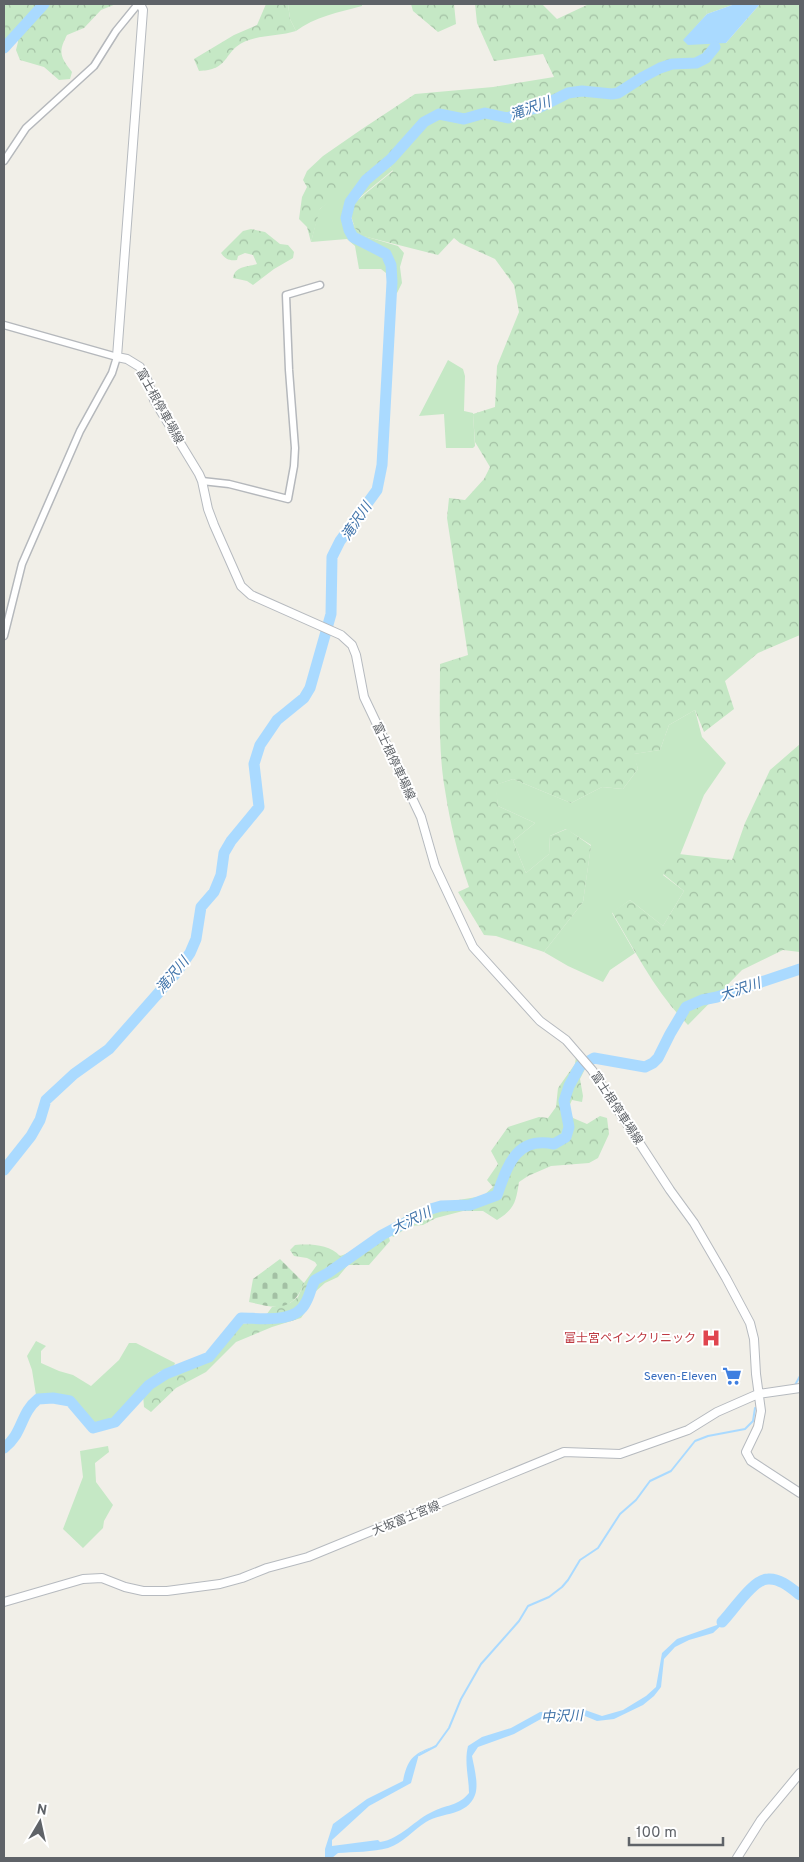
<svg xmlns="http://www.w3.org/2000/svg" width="804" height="1862" viewBox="0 0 804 1862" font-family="Overpass,'Noto Sans JP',sans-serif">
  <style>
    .green { fill: #c5e8c5 }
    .forest { fill: url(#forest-crowns) }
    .cemetery { fill: url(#cemetery-stones) }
    .water { fill: #aadaff }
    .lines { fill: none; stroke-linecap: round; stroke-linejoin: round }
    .stream { stroke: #aadaff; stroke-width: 2 }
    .river { stroke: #aadaff; stroke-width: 11 }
    .tertiary-casing { stroke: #b5b8bc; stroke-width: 9 }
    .secondary-casing { stroke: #b6babf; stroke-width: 10 }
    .tertiary { stroke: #fff; stroke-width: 6 }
    .secondary { stroke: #fff; stroke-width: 8 }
    .labels { text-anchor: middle; stroke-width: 4; stroke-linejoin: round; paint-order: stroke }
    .street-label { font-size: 12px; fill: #5f6368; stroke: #fff }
    .health-label { font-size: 12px; fill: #be3a42; stroke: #fff; text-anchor: end }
    .shop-label { font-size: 12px; fill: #366cbe; stroke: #fff; text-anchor: end }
    .water-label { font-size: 14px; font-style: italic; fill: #4174aa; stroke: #fff }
  </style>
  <defs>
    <pattern id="forest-crowns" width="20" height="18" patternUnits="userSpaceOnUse" patternTransform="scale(1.25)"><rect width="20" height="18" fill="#c5e8c5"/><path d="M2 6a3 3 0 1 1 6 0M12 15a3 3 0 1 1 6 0" fill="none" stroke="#a3c0a4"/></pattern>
    <pattern id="cemetery-stones" width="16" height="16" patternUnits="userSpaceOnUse" patternTransform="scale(1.25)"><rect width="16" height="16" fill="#c5e8c5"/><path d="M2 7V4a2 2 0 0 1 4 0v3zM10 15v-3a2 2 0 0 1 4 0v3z" fill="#a3c0a4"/></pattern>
  </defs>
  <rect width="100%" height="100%" fill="#f1efe8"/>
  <!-- green -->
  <path class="green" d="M288,4H362V6C340,12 314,17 296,31L290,19Z
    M705,4H735L707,14Z
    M383,160L393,170L354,202L350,217L356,229L364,236L398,246L404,253L400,267L402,283L397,293H390L386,273L381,269H359L355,246L347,239L311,242L319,210L336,194Z
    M448,360L463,369L465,376L464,411L473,413L475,446L473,448H446L444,414L419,416Z
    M695,710L702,737L726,763L704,795L680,855L663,875L684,891L663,926L630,900L612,913L635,953L610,970L603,982L568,966L544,952L583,902L591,845L566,829L550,836L549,854L526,873L513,841L535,823L498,806L495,785L513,779L571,803L602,787L623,789L638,769L633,754L660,750L669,725Z
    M36,1341L46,1346L41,1351V1363L59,1371L73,1375L91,1386L119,1360L129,1343H136L175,1363L174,1366L159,1372L142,1387L130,1407L117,1417L107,1424L94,1426C72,1399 74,1395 36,1395L32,1370L27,1356Z
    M108,1446L109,1452L95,1463L96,1482L113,1505L104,1521L103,1528L83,1548L63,1529L83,1477L80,1451Z"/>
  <!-- forest -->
  <path class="forest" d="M4,4H116L101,10L84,28L67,35C58,52 60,57 72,72L70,79L59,80L44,67L20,60L16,50L18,42L16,28L4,47Z
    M266,4H288L290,19L296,31C277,37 252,34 236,47C233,49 230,54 228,56C220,68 213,70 199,71L194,59L234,35L257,25Z
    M411,4H454L456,24L438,32L413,11Z
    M475,4H542L557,19L589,4H706L707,14L686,38L726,43L760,4H800V635L758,653L725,681L734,709L704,732L695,710L669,725L660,750L634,754L638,769L623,789L602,787L571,803L513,779L496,785L498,806L535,823L513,841L526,873L549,854L550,836L567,829L591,846L583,902L544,952L496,936L484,935L458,892L469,887C458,856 450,823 445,790C438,751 440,704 440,664L468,655L447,518L449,498L465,500L484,479L490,467L475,442L473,414L495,407L497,366L519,312L514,285L495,259L460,243L454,238L438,255L363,236L355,228L351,216L354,203L393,171L384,159L320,209L311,242L307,227L299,219L302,197L307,187L303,180L307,171L323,156L362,129L415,94L493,87L554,77L543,54L494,61L477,23Z
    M251,229L265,232L280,244L288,245L294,252L293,258L274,269L253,285L247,281L233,278C235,266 247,267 257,264L253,255L245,253L238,256L237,260C229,261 225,259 221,253L243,231Z
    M800,744V952L783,950L742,970L688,1025C656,993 635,951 612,912L630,900L663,926L684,891L662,873L679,854L732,860L745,823L770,770Z
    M576,1057L588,1063L580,1079L583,1096L582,1102L572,1100L568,1109L573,1118L587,1124L600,1116L607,1118L609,1134L598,1158L589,1163L551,1166L528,1176L519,1182C516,1201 515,1209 497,1220L483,1211H463L436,1218L423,1225L410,1226L393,1237L389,1231L410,1211L440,1203L483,1196L493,1187L487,1180L498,1164L491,1151L508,1127L539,1117L548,1118L556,1107L558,1088L575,1064Z
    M387,1230L390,1241L369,1265H348L338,1277L325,1283L315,1292L310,1305L301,1318L272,1327L236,1342L206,1372L176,1388L151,1412L144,1407L143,1395C157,1383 173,1374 190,1366C199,1363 207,1361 215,1355C224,1346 230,1333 239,1324L261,1322L272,1307L290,1303L298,1297L304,1283L317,1265L315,1262L307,1258L294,1256L290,1250L295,1245C310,1244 329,1244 340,1256L357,1250Z"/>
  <!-- cemetery -->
  <path class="cemetery" d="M280,1259L304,1283C293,1313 275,1308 249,1302L253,1279Z"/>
  <!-- water -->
  <path class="water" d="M735,4H760L726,43L688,45L683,40L707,14Z
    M732,1611L727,1620L713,1633L689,1640L675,1647L664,1659L661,1687L654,1696L643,1705L614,1719L597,1721L580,1714L548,1715L514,1734L478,1747L472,1756C474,1767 479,1784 475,1795C467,1816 443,1812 426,1822C413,1830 403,1843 388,1848C374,1852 352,1852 338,1853L332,1858H325V1849L333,1824L367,1799L403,1781C407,1761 412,1754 432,1747L419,1754L411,1783L369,1806L332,1840V1846L378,1840L380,1842C401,1839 415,1819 434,1811C449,1804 458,1806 469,1793C469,1778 464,1762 468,1746L482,1737L511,1728L540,1712L585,1710L602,1716L623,1710L646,1696L656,1687L662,1653L677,1639L717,1625Z"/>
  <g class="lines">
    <!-- stream -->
    <path class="stream" d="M795,1385L800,1376
      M419,1755L436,1746L449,1728L461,1699L481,1664L519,1621L528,1606L549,1597L562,1587L568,1580L580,1560L598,1548L620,1514L636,1500L650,1481L671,1471L695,1441L708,1436L745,1429L753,1421L755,1408"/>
    <!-- river -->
    <path class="river" d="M4,48L44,4
      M4,1170L31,1136L40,1120L46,1100L74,1074L109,1049L176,973L190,953L196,939L201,907L214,892L221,875L224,853L231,841L259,807L254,764L260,745L277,720L304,698L310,688L331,614L332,557L340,541L377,490L382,465L392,282L391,265L386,254L353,237L349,230L346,218L350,202L366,180L391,159L424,122L439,114L464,119L485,113L508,118L525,110L538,108L568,93L582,91L612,94L618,93L643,77L660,68L672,64L696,63L706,58L715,47
      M4,1448C23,1434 20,1413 38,1399L53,1398L70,1401L93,1428L115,1422L149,1385L166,1374L209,1357L241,1318C262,1318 296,1324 306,1302C310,1295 311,1287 315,1280L328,1273L382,1235L431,1209L441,1206L470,1205L497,1195C508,1165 516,1136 554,1144L566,1137L569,1127L564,1101L569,1086L580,1066L594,1058L645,1067L653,1063L658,1058L670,1034L686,1007L702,1000L717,997L800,969
      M722,1622C733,1611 753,1579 768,1579C780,1578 791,1588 800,1595"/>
    <!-- tertiary casing -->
    <g class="tertiary-casing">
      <path id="tertiary" d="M4,161L26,128L94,66L116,31L138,4
        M4,325L117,357L112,373L80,431L22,564L4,636
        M202,481L229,484L288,499L294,466L295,448L289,370L286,295L320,285"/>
    </g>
    <!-- secondary casing -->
    <g class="secondary-casing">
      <path id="secondary" d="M140,4L143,10L117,357L127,359L140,367L147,379L154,400L199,474L202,481L208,509L214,525L241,586L251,595L341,635L352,645L356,655L364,697L421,817L435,866L473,947L540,1021L566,1040L592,1070L670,1190L694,1223L726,1278L750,1323L754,1339L756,1374L761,1411L758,1427L746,1452L751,1461L800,1493
        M4,1602L83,1579L102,1578L125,1587L143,1591H167L220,1584L242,1578L267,1568L308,1557L564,1452L620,1454L688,1430L717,1412L758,1394L800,1388
        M737,1858L761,1820L800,1773"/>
    </g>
    <!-- tertiary -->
    <use href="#tertiary" class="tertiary"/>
    <!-- secondary -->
    <use href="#secondary" class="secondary"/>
  </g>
  <!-- icons -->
  <defs>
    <g id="hospital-bare" transform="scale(1.5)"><path d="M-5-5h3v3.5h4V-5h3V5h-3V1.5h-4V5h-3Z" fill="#e0444e" stroke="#fff" stroke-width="2.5" paint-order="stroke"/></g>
    <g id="supermarket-bare" transform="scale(1.5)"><path d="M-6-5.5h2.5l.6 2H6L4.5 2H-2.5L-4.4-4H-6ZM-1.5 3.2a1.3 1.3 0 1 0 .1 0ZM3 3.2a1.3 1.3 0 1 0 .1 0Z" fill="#3f7fe0" stroke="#fff" stroke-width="2.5" paint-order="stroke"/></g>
  </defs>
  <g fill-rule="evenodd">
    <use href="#hospital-bare" x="711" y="1338"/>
    <use href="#supermarket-bare" x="732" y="1376"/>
  </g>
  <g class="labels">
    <!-- street labels -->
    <g class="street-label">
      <text transform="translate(160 406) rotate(61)" y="4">富士根停車場線</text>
      <text transform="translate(394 761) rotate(65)" y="4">富士根停車場線</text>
      <text transform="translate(617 1108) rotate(57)" y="4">富士根停車場線</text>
      <text transform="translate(406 1518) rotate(-22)" y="4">大坂富士宮線</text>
    </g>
    <!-- health labels -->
    <g class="health-label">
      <text x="696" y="1342">富士宮ペインクリニック</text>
    </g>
    <!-- shop labels -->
    <g class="shop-label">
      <text x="717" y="1380">Seven-Eleven</text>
    </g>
    <!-- water labels -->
    <g class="water-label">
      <text transform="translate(530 108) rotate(-20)" y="5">滝沢川</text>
      <text transform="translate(356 521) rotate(-56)" y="5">滝沢川</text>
      <text transform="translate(172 975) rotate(-50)" y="5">滝沢川</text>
      <text transform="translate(740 989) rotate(-19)" y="5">大沢川</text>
      <text transform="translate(411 1220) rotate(-26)" y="5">大沢川</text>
      <text transform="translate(562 1716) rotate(-3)" y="5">中沢川</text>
    </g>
  </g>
  <!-- border -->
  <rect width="804" height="1862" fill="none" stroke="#5f6368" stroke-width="10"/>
  <!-- north arrow -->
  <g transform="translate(40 1822) rotate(9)" stroke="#ffffff" stroke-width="4" paint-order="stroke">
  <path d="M0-4L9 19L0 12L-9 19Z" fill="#5f6368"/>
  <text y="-8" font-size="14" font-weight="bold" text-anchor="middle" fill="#5f6368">N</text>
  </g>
  <!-- scale -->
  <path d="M629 1837v8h94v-8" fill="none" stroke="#5f6368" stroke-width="2.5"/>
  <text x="636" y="1837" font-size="15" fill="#5f6368" stroke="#ffffff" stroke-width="4" paint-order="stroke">100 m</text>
</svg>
